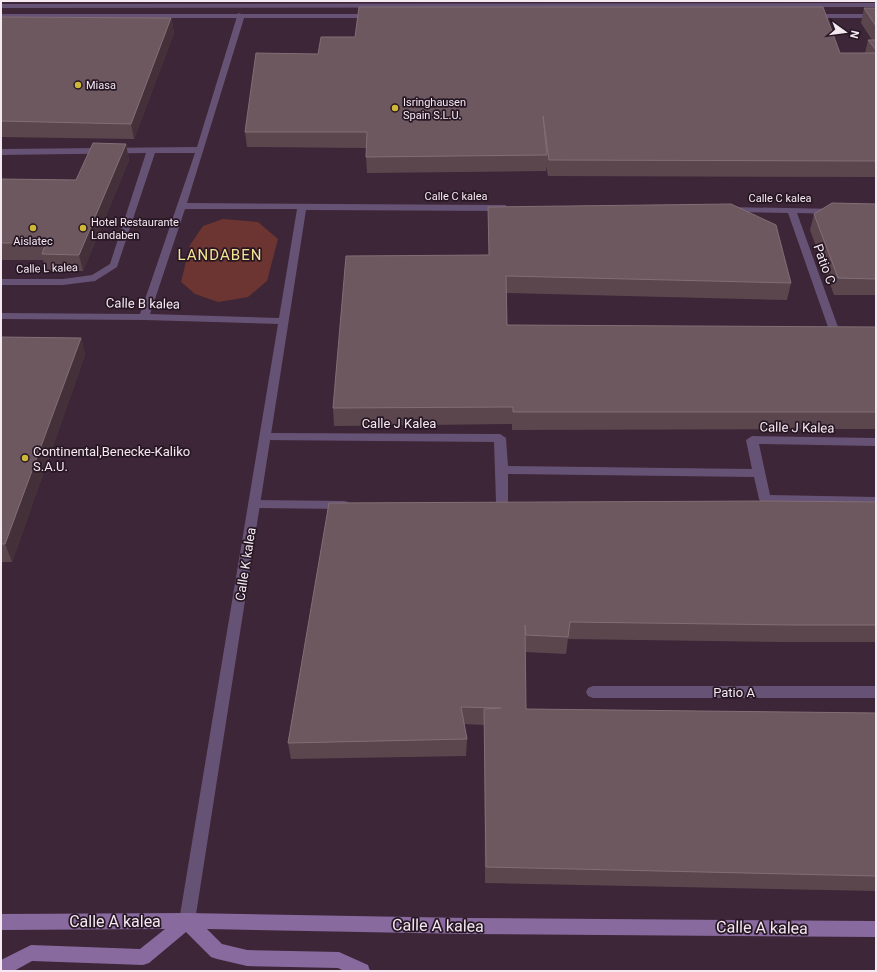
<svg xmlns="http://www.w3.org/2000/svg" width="877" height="972" viewBox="0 0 877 972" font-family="Roboto,sans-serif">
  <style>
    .built { fill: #3d2637 }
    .green { fill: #6c3532 }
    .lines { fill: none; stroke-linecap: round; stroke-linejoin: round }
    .service { fill: #665274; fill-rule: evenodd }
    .minor { fill: #665274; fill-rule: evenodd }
    .tertiary { fill: #665274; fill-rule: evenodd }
    .secondary { fill: #896a9f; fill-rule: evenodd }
    .wall { fill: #5c464d }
    .shaded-wall { fill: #443039 }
    .building { fill: #6d585f; stroke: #826e76 }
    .poi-dot { fill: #cfb837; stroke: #271724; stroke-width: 1.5 }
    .labels { text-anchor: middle; stroke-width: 3.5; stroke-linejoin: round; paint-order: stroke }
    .far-poi-label { font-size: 11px; fill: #f4e8f1; stroke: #271724; text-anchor: start }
    .far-street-label { font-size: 11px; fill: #f4e8f1; stroke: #271724 }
    .street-label { font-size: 13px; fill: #f4e8f1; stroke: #271724 }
    .poi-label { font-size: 13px; fill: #f4e8f1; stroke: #271724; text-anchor: start }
    .quarter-label { font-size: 15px; letter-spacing: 1px; fill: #f3e495; stroke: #271724 }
    .near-street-label { font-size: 16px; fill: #f4e8f1; stroke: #271724 }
  </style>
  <rect width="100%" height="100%" fill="#31202d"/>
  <!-- built -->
  <path class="built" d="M1,1H876V971H1Z"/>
  <!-- green -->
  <path class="green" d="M223,219L258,222L278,239L267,281L248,297L218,302L195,294L181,282L190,245L203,226Z"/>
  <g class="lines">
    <!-- service -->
    <path class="service" d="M266,433L500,434L506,438L508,466L752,469L746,440L752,436L876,438V446L759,444L770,495L876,497V505L765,503L761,502L759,499L754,477L508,474V507L506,510C500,512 494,511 488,509L486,506L488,503L496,502L494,442L262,440L260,437Z
      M255,500L344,501L348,502L350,505L348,508L344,509L255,508L251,507L249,504L251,501Z"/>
    <!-- minor -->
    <path class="minor" d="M238,13L245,15L187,203L505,205L510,208L505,211L306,210L195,921L193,927L187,929L181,927L179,921L278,324L144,320L1,319V313L140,314L195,153H155L117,267L95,281L63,285H1V279H63L92,275L110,264L146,153L1,155V149L197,147ZM185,209H297L279,318L150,314Z
      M729,207L838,209L840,211L835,214L797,213L838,327L837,329L833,330L828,327L788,213L726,212L724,210Z
      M593,686H876V698H593L588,696L586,692L588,688Z"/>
    <!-- tertiary -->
    <path class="tertiary" d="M876,3V7L1,8V4Z
      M1,14H374L378,16L374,18H1Z
      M807,14H876V18H807Z"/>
    <!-- secondary -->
    <path class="secondary" d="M187,913L467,918L876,921V937L467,934L207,929L222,944L247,950L339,952L368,965L370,971H344L338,968L247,966L217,959L211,957L186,932L149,963L143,965L32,961L14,971H1V960L31,945L140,949L165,929L1,930V914Z"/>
  </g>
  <!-- wall -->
  <path class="wall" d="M864,8H876V177L548,176L546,166V171L367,173L366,157V148L247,147L245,132L318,54L865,53L868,40H872L861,23Z
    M1,17L171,18L174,33L134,139L1,137Z
    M126,144L129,160L83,271H46L43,260H1V179L76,180Z
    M876,204V295H834L810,230L814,214Z
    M488,207L791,283L787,300L506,293L507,325L876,327V429L512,430V424L334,426L333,408L489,255L488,224Z
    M1,337L81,338L85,355L12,562H1Z
    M876,502V642H786L568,639L566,654L525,652L526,709L876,713V891L485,883L484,725L464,724L467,739L466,756L291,759L288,743L329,503Z"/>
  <!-- shaded-wall -->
  <path class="shaded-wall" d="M171,18L174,33L134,139L131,124Z
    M126,144L129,160L83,271L79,255Z
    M81,338L85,355L12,562L5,544Z"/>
  <!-- building -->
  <path class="building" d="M359,7H823L840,53H876V161L549,160L543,116L547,155L366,157L367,132H245L256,53L318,54L321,37H355Z
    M864,8H876V26Z
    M1,17L171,18L131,124L1,121Z
    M868,40H876V50Z
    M93,143L126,144L79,255L42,254L46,243H1V179L76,180Z
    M832,203L876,204V279L838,278L814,214Z
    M731,204L776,225L791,283L506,276L507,325L876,327V412H513V407L333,408L346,256L489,255L488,207Z
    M1,337L81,338L5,544H1Z
    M766,501L876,502V625H792L570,622L568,637L526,635L525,625L526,709L876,713V876L486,867L484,709L501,708L461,707L467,739L288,743L329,503Z"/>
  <!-- markers -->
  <g class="poi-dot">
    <circle cx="78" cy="85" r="4"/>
    <circle cx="395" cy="108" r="4"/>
    <circle cx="33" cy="228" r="4"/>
    <circle cx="83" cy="228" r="4"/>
    <circle cx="25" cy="458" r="4"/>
  </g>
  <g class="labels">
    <!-- far-poi labels -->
    <g class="far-poi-label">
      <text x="86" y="89">Miasa</text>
      <text x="403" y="106">Isringhausen<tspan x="403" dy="13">Spain S.L.U.</tspan></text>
      <text x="91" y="226">Hotel Restaurante<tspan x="91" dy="13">Landaben</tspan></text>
      <text x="33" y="245" text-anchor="middle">Aislatec</text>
    </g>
    <!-- far-street labels -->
    <g class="far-street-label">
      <text x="456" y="200">Calle C kalea</text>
      <text x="780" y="202">Calle C kalea</text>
      <text transform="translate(47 268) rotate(-2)" y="4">Calle L kalea</text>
    </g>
    <!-- street labels -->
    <g class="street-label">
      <text transform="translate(825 264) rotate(70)" y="5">Patio C</text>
      <text transform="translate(143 303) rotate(1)" y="5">Calle B kalea</text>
      <text x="399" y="428">Calle J Kalea</text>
      <text transform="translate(797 427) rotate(1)" y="5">Calle J Kalea</text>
      <text transform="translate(245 564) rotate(-81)" y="5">Calle K kalea</text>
      <text x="734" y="697">Patio A</text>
    </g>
    <!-- poi labels -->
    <g class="poi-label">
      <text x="33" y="456">Continental,Benecke-Kaliko<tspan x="33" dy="15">S.A.U.</tspan></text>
    </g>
    <!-- quarter labels -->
    <g class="quarter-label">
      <text x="220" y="260">LANDABEN</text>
    </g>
    <!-- near-street labels -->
    <g class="near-street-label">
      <text x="115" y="927">Calle A kalea</text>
      <text transform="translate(438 925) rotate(1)" y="6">Calle A kalea</text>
      <text transform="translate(762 927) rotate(1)" y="6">Calle A kalea</text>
    </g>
  </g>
  <!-- border -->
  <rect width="877" height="972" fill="none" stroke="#f4e8f1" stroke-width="4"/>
  <!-- north arrow -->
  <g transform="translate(845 32) rotate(104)" stroke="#271724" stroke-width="3" paint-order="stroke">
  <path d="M0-3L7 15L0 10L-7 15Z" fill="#f4e8f1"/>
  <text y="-6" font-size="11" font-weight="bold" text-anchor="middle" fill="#f4e8f1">N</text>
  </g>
</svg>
